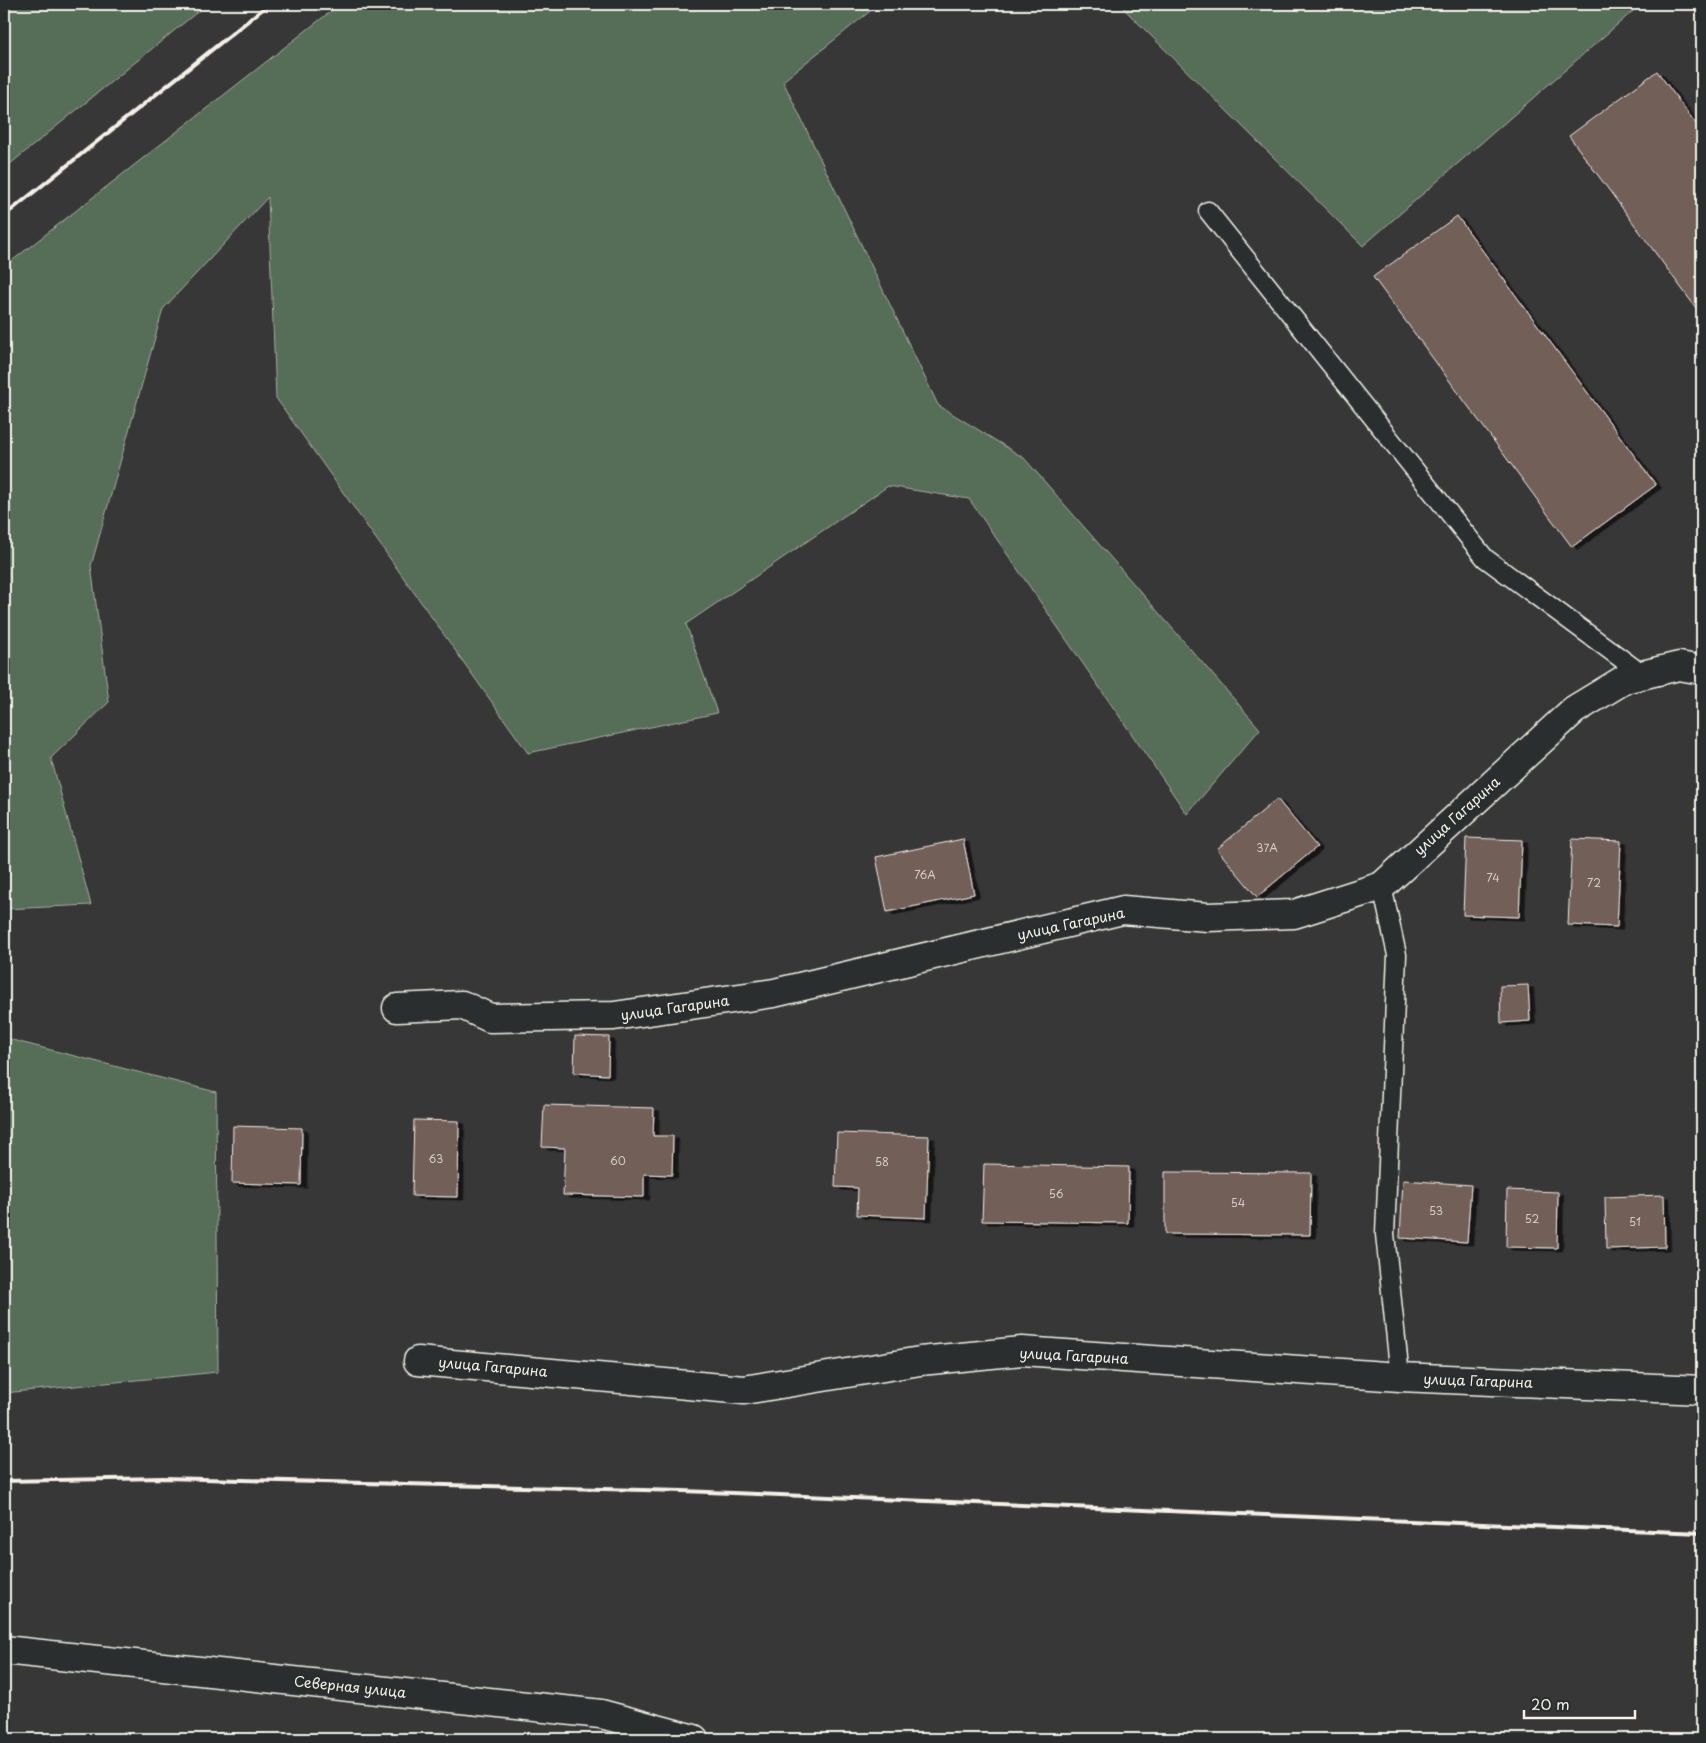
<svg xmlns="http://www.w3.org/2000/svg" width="1706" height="1743" viewBox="0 0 1706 1743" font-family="'Playpen Sans',sans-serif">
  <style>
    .green { fill: #576d59; stroke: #a6afa0 }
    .building { fill: #715f59; stroke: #f4f1e8; filter: url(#shadow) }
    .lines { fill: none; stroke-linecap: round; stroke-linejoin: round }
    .service-casing { stroke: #f4f1e8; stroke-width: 21 }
    .minor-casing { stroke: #f4f1e8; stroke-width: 31 }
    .service { stroke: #2a2d2e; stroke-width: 18 }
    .minor { stroke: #2a2d2e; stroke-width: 28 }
    .rail { stroke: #f4f1e8; stroke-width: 4 }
    .labels { text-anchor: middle; stroke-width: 4.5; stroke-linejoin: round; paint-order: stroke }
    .number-label { font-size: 11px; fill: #d3ccc4 }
    .street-label { font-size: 14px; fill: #f4f1e8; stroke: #2a2d2e }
  </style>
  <defs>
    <filter id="shadow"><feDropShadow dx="5.5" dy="3" stdDeviation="0" flood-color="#0009"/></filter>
  </defs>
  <rect width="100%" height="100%" fill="#383737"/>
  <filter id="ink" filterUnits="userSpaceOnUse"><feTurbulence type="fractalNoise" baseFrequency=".02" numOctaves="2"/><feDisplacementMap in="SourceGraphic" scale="10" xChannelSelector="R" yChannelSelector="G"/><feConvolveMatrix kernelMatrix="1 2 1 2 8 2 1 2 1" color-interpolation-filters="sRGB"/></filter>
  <g filter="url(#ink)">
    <!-- green -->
    <path class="green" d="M4,4H207L4,169Z
      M340,4H879L783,81L938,405L1024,458L1260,729L1187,814L969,499L888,486L686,624L717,713L528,753L276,398L268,197L163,309L91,566L109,702L51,758L91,905L4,909V267Z
      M1119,4H1641L1363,246Z
      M4,1038L216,1092L218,1372L4,1393Z"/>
    <!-- building -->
    <path class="building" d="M1657,71L1702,132V316L1569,136Z
      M1457,216L1656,485L1572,547L1373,277Z
      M1277,799L1317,847L1257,897L1217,849Z
      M1466,838L1522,840L1519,917L1463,915Z
      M963,839L974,894L887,912L876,857Z
      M1572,839L1621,841L1617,927L1568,925Z
      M1528,985L1530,1021L1501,1023L1500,986Z
      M575,1036L609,1037L608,1075L574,1073Z
      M544,1105L654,1108L653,1136H673L672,1175L644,1174V1197L563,1195L565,1148L542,1147Z
      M414,1120L459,1121L458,1197L412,1196Z
      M233,1126L302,1128L301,1185L232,1183Z
      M837,1133L929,1136L926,1218L857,1215L858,1188L835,1187Z
      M984,1164L1129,1167L1128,1223L982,1221Z
      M1165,1172L1311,1173L1310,1235L1165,1234Z
      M1403,1180L1471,1185L1467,1242L1400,1238Z
      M1507,1190L1558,1192L1557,1248L1506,1247Z
      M1664,1195L1665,1247L1606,1249L1605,1197Z
      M218,1733L268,1735V1739H218Z"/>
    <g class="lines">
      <!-- service casing -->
      <g class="service-casing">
        <path id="service" d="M1208,211L1485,558L1642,674
          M1382,886L1397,955L1385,1234L1400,1377"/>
      </g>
      <!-- minor casing -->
      <g class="minor-casing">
        <path id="minor" d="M397,1008L462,1005L490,1018L614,1016L774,993L1123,910L1208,917L1294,914L1382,886L1574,710L1625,679L1679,666L1702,670
          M418,1361L744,1390L920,1361L1022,1351L1400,1377L1702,1390
          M4,1650L601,1714L694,1739"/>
      </g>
      <!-- service -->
      <use href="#service" class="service"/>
      <!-- minor -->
      <use href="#minor" class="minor"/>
      <!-- rail -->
      <path class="rail" d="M4,216L269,4
        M4,1481L163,1478L683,1491L1702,1533"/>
    </g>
  </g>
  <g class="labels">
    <!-- number labels -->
    <g class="number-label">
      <text x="1267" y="852">37А</text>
      <text x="925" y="879">76А</text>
      <text x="1493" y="882">74</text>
      <text x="1594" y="887">72</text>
      <text x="436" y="1163">63</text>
      <text x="618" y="1165">60</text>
      <text x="882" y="1166">58</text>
      <text x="1056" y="1198">56</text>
      <text x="1238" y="1207">54</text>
      <text x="1436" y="1215">53</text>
      <text x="1532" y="1223">52</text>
      <text x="1635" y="1226">51</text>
    </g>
    <!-- street labels -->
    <g class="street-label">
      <text transform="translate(1457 816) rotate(-42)" y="5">улица Гагарина</text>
      <text transform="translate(1071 924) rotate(-12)" y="5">улица Гагарина</text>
      <text transform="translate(675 1008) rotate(-8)" y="5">улица Гагарина</text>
      <text transform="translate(1074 1356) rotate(3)" y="5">улица Гагарина</text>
      <text transform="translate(493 1367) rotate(5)" y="5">улица Гагарина</text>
      <text transform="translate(1478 1381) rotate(2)" y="5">улица Гагарина</text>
      <text transform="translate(350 1687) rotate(6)" y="5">Северная улица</text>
    </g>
  </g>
  <!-- margin -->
  <rect width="1706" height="1743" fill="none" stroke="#2a2d2e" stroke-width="20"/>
  <rect x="10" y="10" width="1686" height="1723" fill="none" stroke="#f4f1e8" stroke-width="2" filter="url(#ink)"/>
  <!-- scale -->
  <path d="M1524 1710v8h111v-8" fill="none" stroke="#f4f1e8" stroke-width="2.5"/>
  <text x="1531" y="1710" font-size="15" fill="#f4f1e8" stroke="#2a2d2e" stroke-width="4" paint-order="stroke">20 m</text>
</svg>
